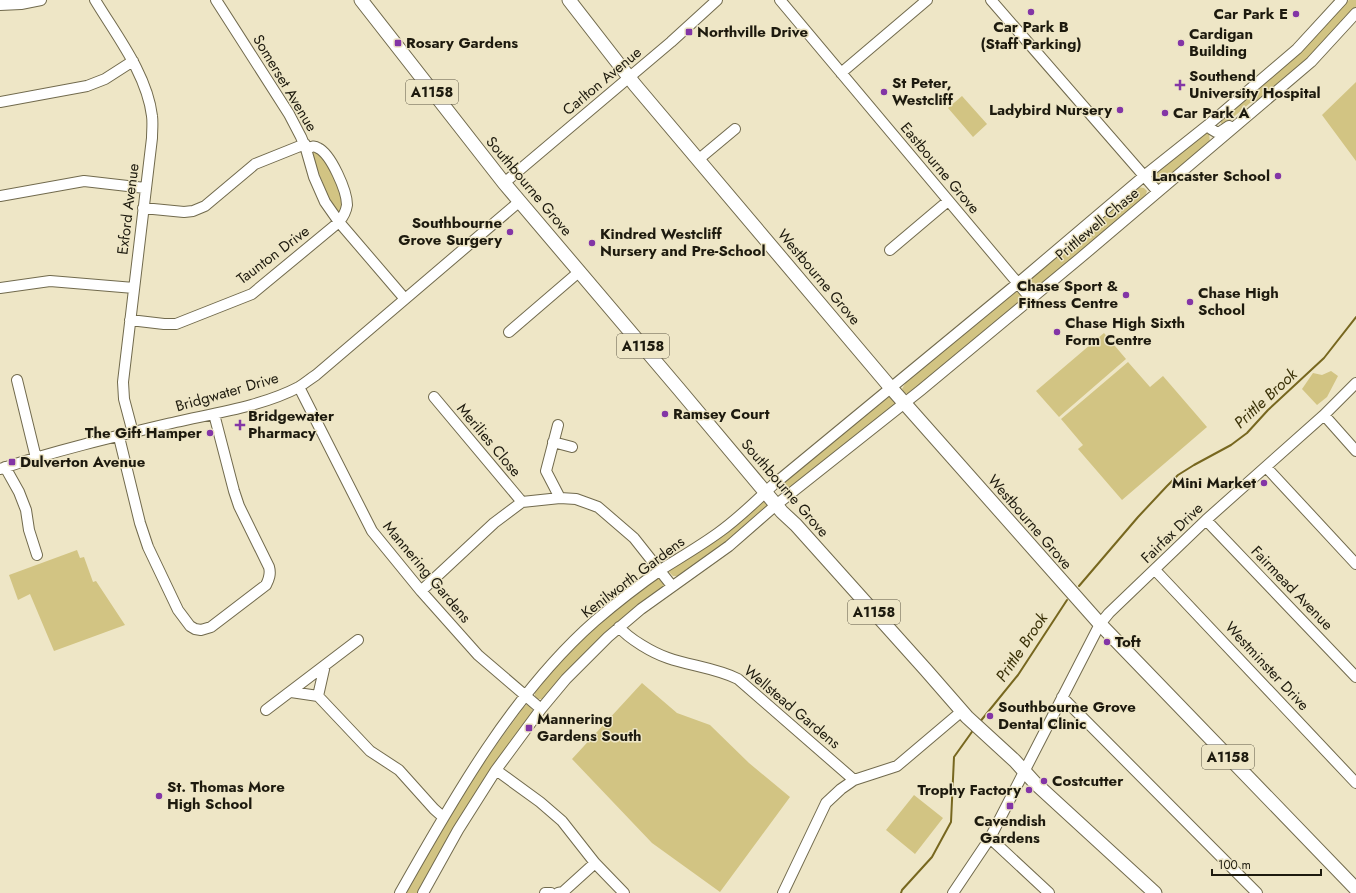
<svg xmlns="http://www.w3.org/2000/svg" width="1356" height="893" viewBox="0 0 1356 893" font-family="Jost,sans-serif">
  <style>
    .green { fill: #d2c483 }
    .lines { fill: none; stroke-linecap: round; stroke-linejoin: round }
    .stream { stroke: #77671f; stroke-width: 2 }
    .minor-casing { stroke: #716a4d; stroke-width: 12 }
    .major-casing { stroke: #716a4d; stroke-width: 15 }
    .minor { stroke: #fff; stroke-width: 10 }
    .major { stroke: #fff; stroke-width: 13 }
    .poi-dot { fill: #8335a6; stroke: #eee6c6; stroke-width: 1.5 }
    .labels { text-anchor: middle; stroke-width: 3; stroke-linejoin: round; paint-order: stroke }
    .shield { fill: #eee6c6; stroke: #5c5745; stroke-width: 1 }
    .shield-label { font-size: 14px; font-weight: bold; fill: #1d1a0e }
    .poi-label { font-size: 15px; font-weight: bold; fill: #1d1a0e; stroke: #eee6c6; text-anchor: start }
    .street-label { font-size: 15px; fill: #1d1a0e; stroke: #eee6c6 }
    .water-label { font-size: 16px; font-style: italic; fill: #3a3107; stroke: #eee6c6 }
  </style>
  <rect width="100%" height="100%" fill="#eee6c6"/>
  <!-- green -->
  <path class="green" d="M1349,0H1356V7L1315,52L1263,98L1250,103L1223,126L1220,121L1312,38Z
    M1356,82V161L1322,115Z
    M962,96L987,124L973,137L948,108Z
    M1207,131L1209,133L1210,143L1160,184L1155,182L1152,179L1153,174Z
    M316,149L334,171L344,209L340,215L329,199L312,155V152Z
    M1137,187L1144,188L1147,191L1145,197L1035,290L1030,289L1027,285L1026,281Z
    M1013,291H1020L1022,296V300L909,394L904,393L902,389L906,382Z
    M1104,333L1126,359L1059,417L1036,391Z
    M1128,362L1150,387L1163,376L1207,427L1122,500L1078,449L1083,445L1061,419Z
    M1331,371L1338,376L1327,397L1317,405L1302,389L1313,373L1322,375Z
    M889,397H896V404L832,455L784,491L779,486L826,446Z
    M763,499L768,504V507L731,538L679,576H673L669,572L671,568Z
    M77,550L80,558L84,557L93,582L96,581L125,625L54,651L30,594L18,600L9,575Z
    M658,576L665,584L663,588L628,614L596,642L543,699H538L535,696V692L558,664L589,632Z
    M642,683L677,713L710,725L749,763L790,797L720,892L652,843L572,759Z
    M526,705H529L533,711L532,714L418,893H406L450,814L483,763L523,708Z
    M914,795L943,818L915,854L886,830Z"/>
  <g class="lines">
    <!-- stream -->
    <path class="stream" d="M1079,586L1138,517L1167,486L1178,475L1194,465L1231,445L1247,433L1268,410L1324,358L1356,317
      M979,723L1018,675L1067,600
      M901,893L902,890L932,857L951,822L954,757L974,729"/>
    <!-- minor casing -->
    <g class="minor-casing">
      <path id="minor" d="M95,0C116,35 147,74 152,116C153,123 152,131 152,138L123,382L124,399L133,433
        M216,0L289,114L301,137L306,149L314,177L325,202L339,222L405,299
        M780,0L1031,299
        M991,0L1158,192
        M0,5L21,4L41,0
        M841,73L927,0
        M0,102L87,86L105,79L133,61
        M1208,125L1211,129L1216,132H1220L1229,126
        M699,159L735,129
        M504,183L671,42L717,0
        M0,196L84,181L145,188
        M143,208L184,212L193,211L205,206L255,164L305,144
        M890,250L948,201
        M0,288L50,281L134,288
        M130,320L164,324H176L252,294L339,222C343,217 346,212 347,205C347,191 331,154 318,148C314,145 311,147 306,149
        M509,332L580,271
        M17,380L36,458
        M299,387L372,531L421,591L478,655L541,709
        M434,397L522,502
        M1324,415L1356,451
        M558,425L546,471L560,498
        M119,437L140,523L148,547L178,610L190,626L195,629L201,630L211,627L266,585C269,579 271,574 269,567L239,506L234,491L214,414
        M553,442L572,447
        M5,467L19,492L26,510L29,530L37,555
        M1266,467L1356,564
        M0,469C57,450 117,436 176,422C216,413 263,406 299,387C305,383 310,379 316,375L520,201
        M1206,520L1356,677
        M1155,570L1356,783
        M421,591L494,523L522,502L560,498L576,499L598,507L634,538L672,586
        M619,627C629,639 653,653 668,658C691,666 716,668 738,679L854,780
        M325,665L318,696L370,751L399,770L434,809L443,817
        M291,692L318,696
        M1062,697L1257,893
        M266,710L358,640
        M496,770L540,802L562,821L595,863L624,893
        M990,838L1049,893
        M400,893C453,799 513,693 595,621C616,603 639,585 662,569C681,557 700,546 718,533C738,519 755,502 773,485L1018,283L1144,176L1208,125L1297,49L1342,0
        M423,893L458,830L496,770L541,709L566,679L608,637L641,609L729,546L776,505L921,390L1079,259L1311,62L1356,13
        M545,893H551
        M558,893L563,892L595,863
        M783,893L826,803L841,789L854,780L897,766L962,711
        M953,893L990,838L1100,624L1109,613L1206,520L1324,415L1356,383"/>
    </g>
    <!-- major casing -->
    <g class="major-casing">
      <path id="major" d="M361,0L504,183L678,388L782,512L796,525L926,670L967,717L1015,761L1035,783L1155,893
        M569,0L635,85L891,388L1100,624L1356,889"/>
    </g>
    <!-- minor -->
    <use href="#minor" class="minor"/>
    <!-- major -->
    <use href="#major" class="major"/>
  </g>
  <!-- markers -->
  <g class="poi-dot">
    <circle cx="1031" cy="12" r="4"/>
    <circle cx="1296" cy="14" r="4"/>
    <rect x="685" y="28" width="8" height="8" rx="2"/>
    <rect x="394" y="39" width="8" height="8" rx="2"/>
    <circle cx="1181" cy="43" r="4"/>
    <path d="M1178 79h4v4h4v4h-4v4h-4v-4h-4v-4h4z"/>
    <circle cx="884" cy="92" r="4"/>
    <circle cx="1120" cy="110" r="4"/>
    <circle cx="1165" cy="113" r="4"/>
    <circle cx="1278" cy="176" r="4"/>
    <circle cx="510" cy="232" r="4"/>
    <circle cx="592" cy="243" r="4"/>
    <circle cx="1126" cy="295" r="4"/>
    <circle cx="1190" cy="302" r="4"/>
    <circle cx="1057" cy="332" r="4"/>
    <circle cx="665" cy="414" r="4"/>
    <path d="M238 419h4v4h4v4h-4v4h-4v-4h-4v-4h4z"/>
    <circle cx="210" cy="433" r="4"/>
    <rect x="8" y="458" width="8" height="8" rx="2"/>
    <circle cx="1264" cy="483" r="4"/>
    <circle cx="1107" cy="642" r="4"/>
    <circle cx="990" cy="716" r="4"/>
    <rect x="525" y="724" width="8" height="8" rx="2"/>
    <circle cx="1044" cy="781" r="4"/>
    <circle cx="1029" cy="790" r="4"/>
    <circle cx="159" cy="796" r="4"/>
    <rect x="1006" y="802" width="8" height="8" rx="2"/>
  </g>
  <g class="labels">
    <!-- shield labels -->
    <g class="shield">
      <rect x="406" y="80" width="52" height="24" rx="3"/>
      <rect x="617" y="334" width="52" height="24" rx="3"/>
      <rect x="848" y="600" width="52" height="24" rx="3"/>
      <rect x="1202" y="745" width="52" height="24" rx="3"/>
    </g>
    <g class="shield-label">
      <text x="432" y="97">A1158</text>
      <text x="643" y="351">A1158</text>
      <text x="874" y="617">A1158</text>
      <text x="1228" y="762">A1158</text>
    </g>
    <!-- poi labels -->
    <g class="poi-label">
      <text x="1288" y="19" text-anchor="end">Car Park E</text>
      <text x="1031" y="32" text-anchor="middle">Car Park B<tspan x="1031" dy="17">(Staff Parking)</tspan></text>
      <text x="697" y="37">Northville Drive</text>
      <text x="1189" y="39">Cardigan<tspan x="1189" dy="17">Building</tspan></text>
      <text x="406" y="48">Rosary Gardens</text>
      <text x="1189" y="81">Southend<tspan x="1189" dy="17">University Hospital</tspan></text>
      <text x="892" y="88">St Peter,<tspan x="892" dy="17">Westcliff</tspan></text>
      <text x="1112" y="115" text-anchor="end">Ladybird Nursery</text>
      <text x="1173" y="118">Car Park A</text>
      <text x="1270" y="181" text-anchor="end">Lancaster School</text>
      <text x="502" y="228" text-anchor="end">Southbourne<tspan x="502" dy="17">Grove Surgery</tspan></text>
      <text x="600" y="239">Kindred Westcliff<tspan x="600" dy="17">Nursery and Pre-School</tspan></text>
      <text x="1118" y="291" text-anchor="end">Chase Sport &amp;<tspan x="1118" dy="17">Fitness Centre</tspan></text>
      <text x="1198" y="298">Chase High<tspan x="1198" dy="17">School</tspan></text>
      <text x="1065" y="328">Chase High Sixth<tspan x="1065" dy="17">Form Centre</tspan></text>
      <text x="673" y="419">Ramsey Court</text>
      <text x="248" y="421">Bridgewater<tspan x="248" dy="17">Pharmacy</tspan></text>
      <text x="202" y="438" text-anchor="end">The Gift Hamper</text>
      <text x="20" y="467">Dulverton Avenue</text>
      <text x="1256" y="488" text-anchor="end">Mini Market</text>
      <text x="1115" y="647">Toft</text>
      <text x="998" y="712">Southbourne Grove<tspan x="998" dy="17">Dental Clinic</tspan></text>
      <text x="537" y="724">Mannering<tspan x="537" dy="17">Gardens South</tspan></text>
      <text x="1052" y="786">Costcutter</text>
      <text x="167" y="792">St. Thomas More<tspan x="167" dy="17">High School</tspan></text>
      <text x="1021" y="795" text-anchor="end">Trophy Factory</text>
      <text x="1010" y="826" text-anchor="middle">Cavendish<tspan x="1010" dy="17">Gardens</tspan></text>
    </g>
    <!-- street labels -->
    <g class="street-label">
      <text transform="translate(602 81) rotate(-40)" y="5">Carlton Avenue</text>
      <text transform="translate(285 83) rotate(59)" y="5">Somerset Avenue</text>
      <text transform="translate(940 168) rotate(50)" y="5">Eastbourne Grove</text>
      <text transform="translate(529 186) rotate(50)" y="5">Southbourne Grove</text>
      <text transform="translate(128 209) rotate(-83)" y="5">Exford Avenue</text>
      <text transform="translate(1097 224) rotate(-40)" y="5">Prittlewell Chase</text>
      <text transform="translate(273 255) rotate(-37)" y="5">Taunton Drive</text>
      <text transform="translate(819 277) rotate(50)" y="5">Westbourne Grove</text>
      <text transform="translate(227 392) rotate(-16)" y="5">Bridgwater Drive</text>
      <text transform="translate(489 440) rotate(50)" y="5">Merilies Close</text>
      <text transform="translate(785 488) rotate(49)" y="5">Southbourne Grove</text>
      <text transform="translate(1030 522) rotate(49)" y="5">Westbourne Grove</text>
      <text transform="translate(1172 533) rotate(-44)" y="5">Fairfax Drive</text>
      <text transform="translate(427 572) rotate(50)" y="5">Mannering Gardens</text>
      <text transform="translate(633 577) rotate(-37)" y="5">Kenilworth Gardens</text>
      <text transform="translate(1292 588) rotate(46)" y="5">Fairmead Avenue</text>
      <text transform="translate(1267 666) rotate(47)" y="5">Westminster Drive</text>
      <text transform="translate(792 707) rotate(40)" y="5">Wellstead Gardens</text>
    </g>
    <!-- water labels -->
    <g class="water-label">
      <text transform="translate(1265 398) rotate(-43)" y="6">Prittle Brook</text>
      <text transform="translate(1021 647) rotate(-56)" y="6">Prittle Brook</text>
    </g>
  </g>
  <!-- scale -->
  <path d="M1212 869v6h109v-6" fill="none" stroke="#1d1a0e" stroke-width="2"/>
  <text x="1218" y="869" font-size="12" fill="#1d1a0e" stroke="#eee6c6" stroke-width="3" paint-order="stroke">100 m</text>
</svg>
